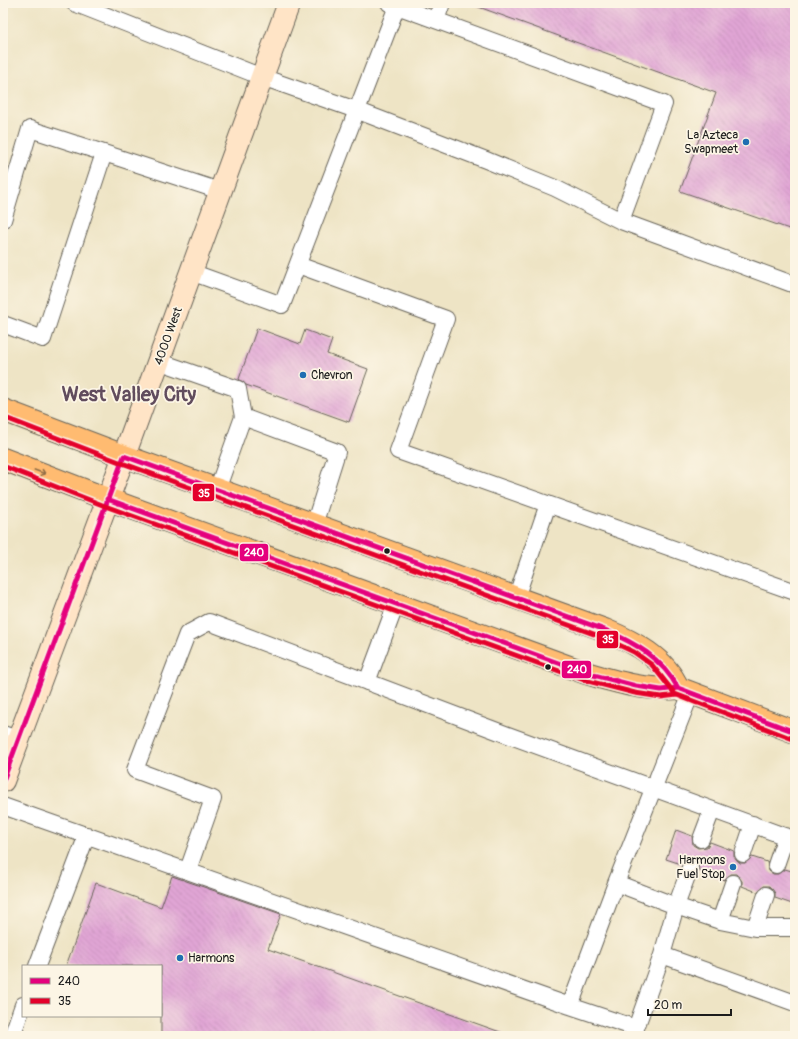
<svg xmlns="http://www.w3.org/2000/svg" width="798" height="1039" viewBox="0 0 798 1039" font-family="Pangolin,sans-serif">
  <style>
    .building { fill: url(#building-back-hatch) }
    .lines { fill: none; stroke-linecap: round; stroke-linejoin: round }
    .lane-casing { stroke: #666257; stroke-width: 18 }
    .secondary-casing { stroke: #666257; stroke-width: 24 }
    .primary-casing { stroke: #666257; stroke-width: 24 }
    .lane { stroke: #fff; stroke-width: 16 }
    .secondary { stroke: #ffe4c6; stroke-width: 22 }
    .primary { stroke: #ffbb71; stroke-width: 22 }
    .bus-1-casing { stroke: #fcf5e5; stroke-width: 8 }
    .bus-2-casing { stroke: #fcf5e5; stroke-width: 8 }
    .bus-1 { stroke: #e5007d; stroke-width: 5 }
    .bus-2 { stroke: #e4002b; stroke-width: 5 }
    .oneway { stroke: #8e6c46 }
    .poi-dot { fill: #1f6fb2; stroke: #fcf5e5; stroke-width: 1.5 }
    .bus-dot { fill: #1c1c1c; stroke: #fcf5e5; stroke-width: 1.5 }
    .labels { text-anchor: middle; stroke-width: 3.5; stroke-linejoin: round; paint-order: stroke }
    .poi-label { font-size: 12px; fill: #1c1c1c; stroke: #fcf5e5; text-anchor: end }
    .street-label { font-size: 12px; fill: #1c1c1c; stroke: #fcf5e5 }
    .town-label { font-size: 20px; font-weight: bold; fill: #614c5d; stroke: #fcf5e5 }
    .line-badge { stroke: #fcf5e5; stroke-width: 1.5 }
    .badge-label { font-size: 11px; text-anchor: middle; font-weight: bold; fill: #fff }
  </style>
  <defs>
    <pattern id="building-back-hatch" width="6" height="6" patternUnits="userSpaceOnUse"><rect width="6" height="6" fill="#e1a5d5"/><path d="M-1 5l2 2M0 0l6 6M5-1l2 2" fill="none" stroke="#c08db6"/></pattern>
  </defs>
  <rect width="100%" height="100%" fill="#fcf5e5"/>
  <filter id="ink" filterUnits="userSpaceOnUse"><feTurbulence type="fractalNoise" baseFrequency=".025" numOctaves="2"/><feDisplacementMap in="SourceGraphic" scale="8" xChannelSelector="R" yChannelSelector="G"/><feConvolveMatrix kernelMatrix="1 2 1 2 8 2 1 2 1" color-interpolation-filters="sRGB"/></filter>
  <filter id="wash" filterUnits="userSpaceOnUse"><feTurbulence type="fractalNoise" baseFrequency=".012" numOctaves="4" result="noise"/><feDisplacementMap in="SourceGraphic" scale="16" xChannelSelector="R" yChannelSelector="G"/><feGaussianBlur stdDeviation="0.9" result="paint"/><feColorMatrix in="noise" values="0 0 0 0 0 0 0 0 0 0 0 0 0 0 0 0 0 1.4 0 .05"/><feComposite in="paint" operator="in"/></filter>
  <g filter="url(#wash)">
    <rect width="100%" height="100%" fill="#eee4c5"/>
    <g id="blocks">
      <!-- building -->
      <path class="building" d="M476,3H795V231L680,191L716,93L476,6Z
        M257,328L300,344L305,330L332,340L327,354L368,369L349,422L246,385L239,379Z
        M676,830L692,836L693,845L698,848L707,847L710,842L734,851V856L740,863H745L752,857L767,862L769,871L773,874H778L785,869L795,872V905L775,898V893L769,886H764L757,892L742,886V881L736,874H731L724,880L699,871L698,862L693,859L684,860L681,864L666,859Z
        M172,876L281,914L268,949L503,1033L502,1036H161V966H66L96,883L161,907Z"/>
    </g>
  </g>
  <g filter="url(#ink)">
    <use href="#blocks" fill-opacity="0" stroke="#666257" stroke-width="1"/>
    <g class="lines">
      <!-- lane casing -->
      <g class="lane-casing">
        <path id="lane" d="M74,3L262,77L356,110L486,160L555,188L621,221
          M389,3L664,104L621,221L795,285
          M436,20L442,3
          M3,220L30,129L104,153
          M298,265L446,319L398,451L795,592
          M191,272L282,305L397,6
          M3,324L43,339L104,153L220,191
          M158,361L238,389L243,417L217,490
          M243,417L337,452L314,525
          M516,598L548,504
          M367,682L396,604
          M3,734L18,739
          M3,806L570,1006L616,883L691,693
          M701,839L712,810
          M743,854L753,824
          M776,865L786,836
          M690,868L676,906L720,921L755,928H795
          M188,870L213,799L135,770L187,634L209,622L505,734L795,840
          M616,883L676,906L662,955
          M720,921L733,883
          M755,928L766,895
          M37,966L87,835
          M570,1006L636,1028L662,955L795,1003
          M12,1036L23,1005"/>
      </g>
      <!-- secondary casing -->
      <g class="secondary-casing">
        <path id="secondary" d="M3,781L124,456L289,3"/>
      </g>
      <!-- primary casing -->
      <g class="primary-casing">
        <path id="primary" d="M3,410L124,456L605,630C634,642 665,658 678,688
          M3,459L107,499L586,673C616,682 647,691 678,688L795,732"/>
      </g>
      <!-- lane -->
      <use href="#lane" class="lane"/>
      <!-- secondary -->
      <use href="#secondary" class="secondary"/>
      <!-- primary -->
      <use href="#primary" class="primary"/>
      <!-- bus-1 casing -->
      <g class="bus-1-casing">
        <path id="bus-1" d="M107,499L586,673L636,686L661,690L678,688L699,696
          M3,781L124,456L605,630C635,643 662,658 678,688L795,732"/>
      </g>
      <!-- bus-2 casing -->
      <g class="bus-2-casing">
        <path id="bus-2" d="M3,417L122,463L602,637L634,652L652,665L675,694L793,739
          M3,466L105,506L584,680L635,693L661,697L677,695L697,703"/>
      </g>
      <!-- bus-1 -->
      <use href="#bus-1" class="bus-1"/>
      <!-- bus-2 -->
      <use href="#bus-2" class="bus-2"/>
    </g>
    <!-- one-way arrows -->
    <defs><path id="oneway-shaft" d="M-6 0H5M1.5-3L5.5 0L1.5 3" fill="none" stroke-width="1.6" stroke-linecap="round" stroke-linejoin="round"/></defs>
    <use class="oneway" href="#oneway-shaft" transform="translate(40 472) rotate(20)"/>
  </g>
  <!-- markers -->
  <g class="poi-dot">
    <circle cx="746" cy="142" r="4"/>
    <circle cx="303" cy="375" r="4"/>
    <circle cx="733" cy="867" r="4"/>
    <circle cx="180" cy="958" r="4"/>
  </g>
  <g class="bus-dot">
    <circle cx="387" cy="551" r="3.5"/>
    <circle cx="548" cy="667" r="3.5"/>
  </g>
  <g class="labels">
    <!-- poi labels -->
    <g class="poi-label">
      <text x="738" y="139">La Azteca<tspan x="738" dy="14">Swapmeet</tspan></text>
      <text x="311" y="379" text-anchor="start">Chevron</text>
      <text x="725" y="864">Harmons<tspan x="725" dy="14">Fuel Stop</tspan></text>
      <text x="188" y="962" text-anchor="start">Harmons</text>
    </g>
    <!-- street labels -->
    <g class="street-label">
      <text transform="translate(168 336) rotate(-70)" y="4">4000 West</text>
    </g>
    <!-- town labels -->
    <g class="town-label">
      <text x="129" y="401">West Valley City</text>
    </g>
  </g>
  <g class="line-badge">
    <rect x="192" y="483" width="23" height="19" rx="4" fill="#e4002b"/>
    <rect x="239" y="543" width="30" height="19" rx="4" fill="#e5007d"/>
    <rect x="596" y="630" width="23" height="19" rx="4" fill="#e4002b"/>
    <rect x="561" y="660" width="31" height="19" rx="4" fill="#e5007d"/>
  </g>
  <g class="badge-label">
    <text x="204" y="497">35</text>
    <text x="254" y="556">240</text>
    <text x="608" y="643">35</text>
    <text x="577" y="673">240</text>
  </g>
  <!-- margin -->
  <rect width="798" height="1039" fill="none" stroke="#fcf5e5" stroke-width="16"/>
  <!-- legend -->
  <rect x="22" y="965" width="140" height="52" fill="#fcf5e5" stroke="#a29e95"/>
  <rect x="30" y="978" width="20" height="6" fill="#e5007d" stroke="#a29e95"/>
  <text x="58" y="985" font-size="12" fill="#1c1c1c">240</text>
  <rect x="30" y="998" width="20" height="6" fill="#e4002b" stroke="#a29e95"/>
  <text x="58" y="1005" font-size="12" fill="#1c1c1c">35</text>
  <!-- scale -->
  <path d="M648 1009v6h83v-6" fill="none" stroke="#1c1c1c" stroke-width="2"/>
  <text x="654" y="1009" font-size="12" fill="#1c1c1c" stroke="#fcf5e5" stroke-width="3" paint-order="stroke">20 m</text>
</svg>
